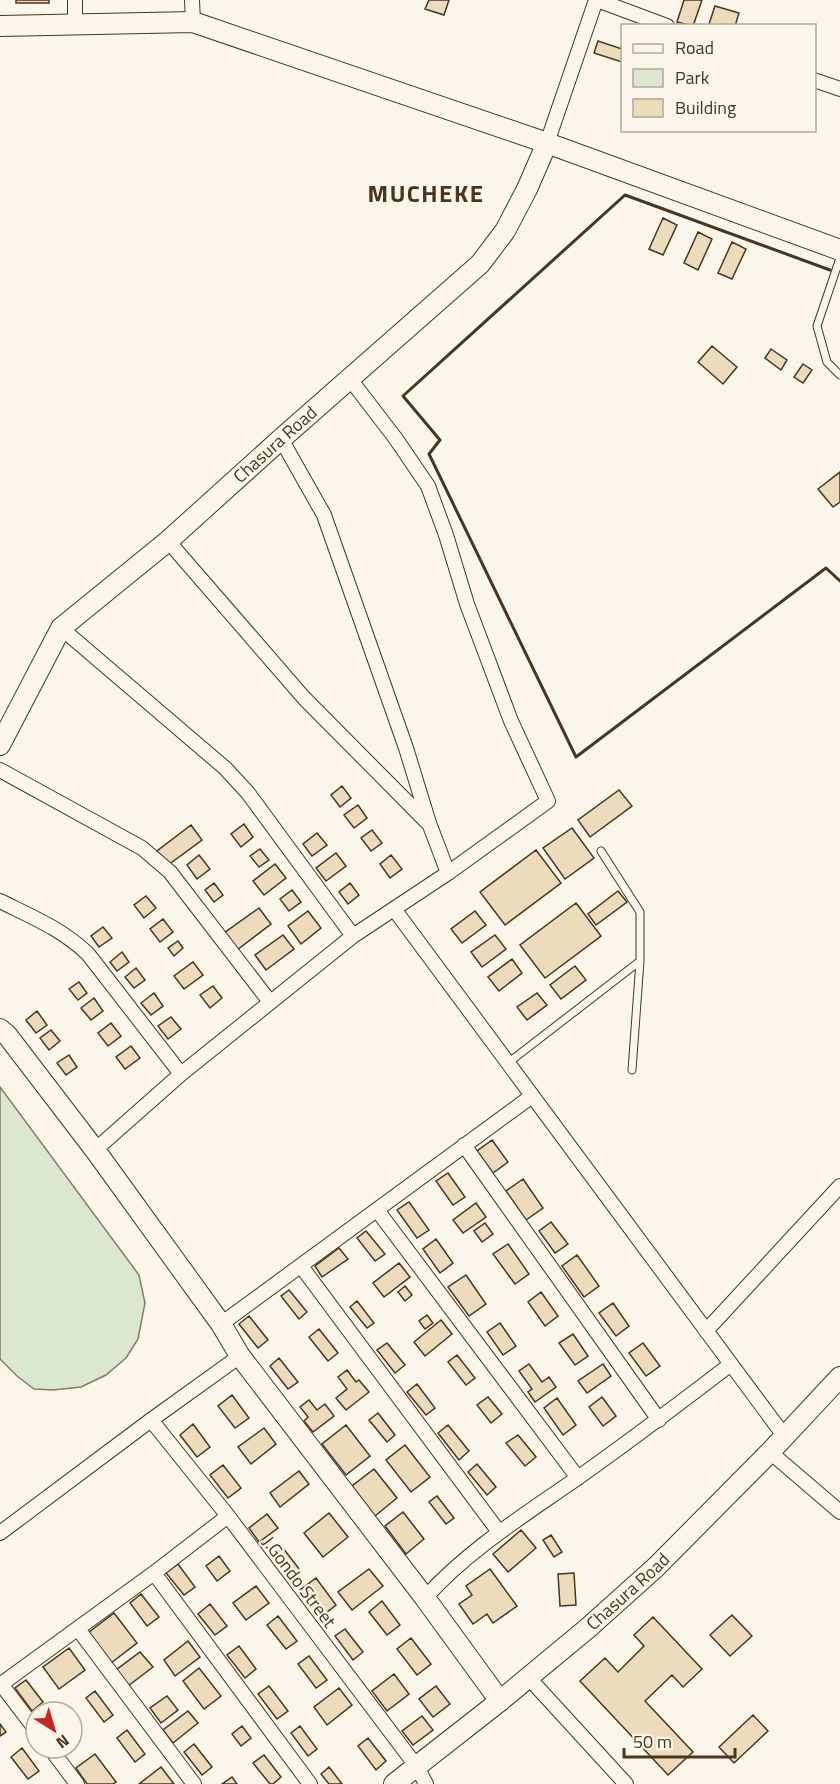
<svg xmlns="http://www.w3.org/2000/svg" width="840" height="1784" viewBox="0 0 840 1784" font-family="'Titillium Web',sans-serif">
  <style>
    .green { fill: #dce7d0; stroke: #887966; stroke-width: 1.5 }
    .building { fill: #ecdcbc; stroke: #4a3520; stroke-width: 1.5 }
    .lines { fill: none; stroke-linecap: round; stroke-linejoin: round }
    .lane-casing { stroke: #4a3520; stroke-width: 9 }
    .street-casing { stroke: #4a3520; stroke-width: 16 }
    .secondary-casing { stroke: #4a3520; stroke-width: 22 }
    .lane { stroke: #fbf6e9; stroke-width: 7 }
    .street { stroke: #fbf6e9; stroke-width: 14 }
    .secondary { stroke: #fbf6e9; stroke-width: 20 }
    .wall { stroke: #4a3520; stroke-width: 3 }
    .labels { text-anchor: middle; stroke-width: 4.5; stroke-linejoin: round; paint-order: stroke }
    .street-label { font-size: 18px; fill: #4a3520; stroke: #fbf6e9 }
    .district-label { font-size: 24px; font-weight: bold; letter-spacing: 1.5px; fill: #4a3520; stroke: #fbf6e9 }
  </style>
  <rect width="100%" height="100%" fill="#fbf6e9"/>
  <!-- green -->
  <path class="green" d="M0,1087L139,1275L145,1303L138,1339L126,1358L106,1375L81,1387L53,1390L34,1389L17,1376L0,1359Z"/>
  <!-- building -->
  <path class="building" d="M16,0H49V3H16Z
    M429,0H449L444,15L425,9Z
    M684,0H702L693,26L677,22Z
    M715,6L739,13L735,26H715L709,24Z
    M598,41L622,49V62L594,53Z
    M663,218L677,225L663,255L649,249Z
    M698,232L712,239L698,270L684,263Z
    M732,242L746,249L732,279L718,273Z
    M712,346L737,367L723,384L698,362Z
    M771,349L787,360L781,370L765,358Z
    M803,364L812,370L803,383L794,377Z
    M840,472V502L833,507L818,489Z
    M342,786L351,798L340,807L331,795Z
    M619,790L632,806L590,837L578,820Z
    M358,805L367,818L354,828L344,815Z
    M244,824L253,837L241,847L231,834Z
    M191,825L202,840L168,865L157,851Z
    M572,828L594,858L565,879L543,848Z
    M372,830L382,843L371,851L361,838Z
    M317,833L327,845L312,856L303,844Z
    M260,849L269,860L259,867L250,856Z
    M536,850L561,883L505,925L480,892Z
    M336,853L346,866L326,881L316,868Z
    M199,855L210,869L197,879L187,865Z
    M391,855L402,869L390,878L380,864Z
    M275,864L286,878L264,895L253,881Z
    M214,883L223,895L214,902L205,890Z
    M350,883L359,895L348,904L339,892Z
    M292,890L301,902L289,911L280,899Z
    M618,891L627,902L596,925L588,914Z
    M146,896L156,908L144,918L134,905Z
    M576,903L601,936L545,978L520,945Z
    M259,908L271,924L237,950L224,933Z
    M308,911L321,928L301,944L288,926Z
    M475,911L486,925L462,943L451,929Z
    M163,919L173,932L160,942L150,929Z
    M103,927L112,938L99,947L91,936Z
    M283,935L294,949L266,970L255,955Z
    M495,935L506,949L482,967L471,952Z
    M178,941L183,948L174,956L168,948Z
    M122,952L129,962L117,971L110,962Z
    M512,959L522,973L499,991L488,977Z
    M193,962L203,975L184,989L174,976Z
    M575,966L586,980L561,999L550,985Z
    M136,968L145,980L134,988L125,977Z
    M79,982L87,993L78,1000L69,989Z
    M213,986L222,998L210,1008L200,995Z
    M154,993L163,1006L151,1015L141,1003Z
    M537,993L547,1005L527,1020L517,1007Z
    M94,998L103,1011L91,1020L81,1008Z
    M37,1011L47,1025L36,1033L26,1020Z
    M171,1017L181,1029L168,1039L158,1026Z
    M111,1023L121,1036L108,1046L98,1033Z
    M51,1030L60,1041L49,1050L40,1038Z
    M131,1046L140,1058L125,1069L116,1057Z
    M69,1055L77,1067L66,1075L57,1063Z
    M492,1140L508,1162L493,1173L477,1151Z
    M448,1173L465,1197L453,1205L436,1181Z
    M523,1179L543,1208L526,1220L506,1191Z
    M409,1202L429,1230L417,1238L397,1210Z
    M476,1203L486,1217L463,1233L453,1220Z
    M551,1222L568,1244L555,1253L539,1231Z
    M485,1223L493,1234L482,1242L474,1231Z
    M366,1231L385,1254L375,1261L357,1238Z
    M436,1239L453,1263L440,1273L423,1249Z
    M508,1244L529,1274L515,1284L493,1254Z
    M339,1248L348,1259L322,1277L315,1266Z
    M577,1255L599,1286L584,1297L562,1266Z
    M399,1263L410,1277L384,1297L373,1283Z
    M466,1275L486,1304L469,1316L448,1287Z
    M405,1286L412,1295L405,1301L398,1292Z
    M289,1290L307,1312L299,1319L281,1296Z
    M541,1292L558,1316L545,1326L528,1302Z
    M357,1301L374,1323L367,1328L350,1307Z
    M613,1303L629,1326L616,1336L599,1313Z
    M427,1315L433,1323L425,1329L419,1321Z
    M249,1316L268,1340L258,1348L239,1324Z
    M441,1320L452,1334L425,1356L414,1342Z
    M500,1323L516,1346L503,1355L487,1332Z
    M319,1329L338,1353L328,1361L309,1337Z
    M573,1334L588,1356L575,1365L559,1343Z
    M387,1343L405,1365L395,1373L377,1350Z
    M643,1343L660,1366L646,1376L629,1353Z
    M457,1355L475,1378L466,1385L448,1362Z
    M279,1358L298,1382L288,1389L270,1366Z
    M529,1364L542,1382L549,1377L556,1387L535,1402L528,1392L532,1389L519,1371Z
    M603,1364L611,1376L587,1393L578,1381Z
    M347,1370L356,1382L359,1380L369,1392L346,1410L336,1398L347,1389L338,1377Z
    M417,1384L435,1408L426,1415L407,1392Z
    M232,1395L249,1418L235,1428L218,1406Z
    M488,1397L502,1414L491,1423L477,1405Z
    M602,1397L616,1416L603,1426L589,1407Z
    M557,1398L576,1425L563,1435L544,1408Z
    M309,1400L317,1410L325,1404L334,1416L313,1432L304,1421L308,1417L300,1407Z
    M378,1413L395,1435L387,1442L369,1420Z
    M193,1424L210,1447L197,1457L180,1435Z
    M346,1425L370,1456L346,1475L322,1444Z
    M448,1425L469,1451L459,1460L438,1433Z
    M264,1428L276,1444L251,1464L238,1447Z
    M518,1435L536,1457L525,1466L506,1443Z
    M405,1445L430,1477L411,1492L386,1460Z
    M477,1464L496,1487L487,1495L468,1472Z
    M223,1465L241,1488L228,1498L210,1475Z
    M374,1469L397,1498L375,1516L352,1486Z
    M299,1471L309,1484L280,1507L270,1493Z
    M437,1496L454,1518L446,1524L429,1502Z
    M403,1512L424,1539L406,1554L385,1526Z
    M329,1513L348,1537L323,1557L304,1533Z
    M267,1514L278,1528L259,1542L249,1528Z
    M521,1530L536,1548L508,1572L493,1554Z
    M551,1535L562,1552L554,1557L543,1540Z
    M283,1548L300,1570L290,1578L273,1555Z
    M219,1556L230,1571L217,1581L206,1566Z
    M178,1564L195,1587L184,1595L166,1573Z
    M369,1569L383,1586L352,1610L338,1592Z
    M490,1569L517,1606L493,1623L487,1614L473,1624L459,1604L472,1595L466,1586Z
    M574,1573L576,1605L560,1606L558,1574Z
    M316,1578L336,1605L321,1617L300,1590Z
    M256,1586L269,1603L246,1620L233,1603Z
    M141,1594L159,1617L147,1626L130,1603Z
    M382,1601L400,1625L387,1635L369,1612Z
    M210,1604L227,1626L215,1635L198,1614Z
    M114,1613L137,1643L111,1663L88,1633Z
    M732,1615L752,1636L730,1656L710,1635Z
    M278,1616L297,1641L286,1649L267,1625Z
    M653,1617L702,1669L683,1687L672,1675L645,1701L693,1752L668,1775L580,1681L605,1658L618,1672L644,1646L634,1635Z
    M345,1629L363,1652L353,1660L335,1636Z
    M411,1638L431,1664L417,1675L397,1649Z
    M188,1641L200,1657L175,1676L164,1660Z
    M239,1646L256,1669L245,1678L227,1655Z
    M69,1648L85,1670L59,1689L43,1667Z
    M140,1652L153,1667L128,1686L116,1670Z
    M309,1656L327,1680L316,1688L298,1664Z
    M199,1668L221,1696L204,1709L183,1681Z
    M394,1674L409,1694L387,1711L372,1691Z
    M26,1680L43,1702L32,1711L15,1688Z
    M269,1686L288,1711L277,1719L258,1694Z
    M436,1686L450,1704L433,1717L419,1699Z
    M339,1688L352,1705L327,1725L314,1707Z
    M95,1691L113,1715L104,1722L86,1698Z
    M167,1696L178,1710L161,1723L150,1708Z
    M188,1711L198,1723L173,1743L163,1730Z
    M753,1715L768,1731L734,1763L719,1747Z
    M422,1716L433,1730L413,1745L402,1731Z
    M0,1724L6,1732L0,1736Z
    M242,1726L251,1738L241,1746L232,1734Z
    M300,1726L317,1749L308,1756L291,1733Z
    M127,1730L145,1754L135,1762L117,1738Z
    M368,1738L386,1761L376,1770L358,1746Z
    M194,1744L212,1767L202,1775L184,1752Z
    M22,1748L39,1771L28,1779L11,1757Z
    M95,1754L116,1782L113,1784H87L76,1768Z
    M264,1755L281,1777L273,1784H270L253,1763Z
    M161,1767L174,1784H139Z
    M329,1767L342,1784H329L321,1774Z
    M232,1777L237,1784H222Z"/>
  <g class="lines">
    <!-- lane casing -->
    <g class="lane-casing">
      <path id="lane" d="M840,258L817,326L827,362L840,375
        M601,851L640,912V961L632,1070
        M508,1063L640,961"/>
    </g>
    <!-- street casing -->
    <g class="street-casing">
      <path id="street" d="M75,0V25
        M192,0L193,22
        M597,0L667,26
        M814,80L840,89
        M547,143L596,0
        M350,379L396,439L428,486L446,535L467,604L511,721L548,801L448,873
        M168,541L304,698L427,822
        M61,628L225,768L248,793L353,936
        M0,770L142,848L170,872L270,1002
        M0,901C32,917 62,929 88,954L181,1074
        M394,909L785,1437
        M464,1145L659,1420
        M95,1150L181,1074L353,936L448,873L429,823L406,748L324,515L281,439
        M377,1210L578,1478
        M301,1266L499,1532
        M221,1324L532,1096
        M706,1331L840,1186
        M151,1420L228,1516L417,1767L426,1784
        M770,1452L840,1512
        M0,1533L151,1420L240,1356
        M154,1573L228,1516
        M425,1598C468,1550 523,1516 576,1479C629,1442 680,1403 731,1364
        M78,1629L194,1784
        M528,1677L626,1784
        M1,1684L36,1730
        M0,1685L154,1573L310,1784
        M50,1748L77,1784"/>
    </g>
    <!-- secondary casing -->
    <g class="secondary-casing">
      <g id="secondary">
        <path d="M0,26L193,22L547,143L840,250"/>
        <path id="s1" d="M0,745L61,628L168,541L281,439L480,264L505,231L527,189L547,143"/>
        <path d="M0,1029L7,1035L95,1150L221,1324L240,1356L425,1598L500,1701"/>
        <path id="s2" d="M394,1784L500,1701L588,1628L656,1567L770,1452L840,1377"/>
      </g>
    </g>
    <!-- lane -->
    <use href="#lane" class="lane"/>
    <!-- street -->
    <use href="#street" class="street"/>
    <!-- secondary -->
    <use href="#secondary" class="secondary"/>
    <!-- wall -->
    <path class="wall" d="M830,270L625,195L403,396L440,440L429,454L576,757L826,568L840,581"/>
  </g>
  <g class="labels">
    <!-- street labels -->
    <g class="street-label">
      <text dy="6" stroke="none"><textPath href="#s1" startOffset="414">Chasura Road</textPath></text>
      <text transform="translate(299 1582) rotate(53)" y="6">J.Gondo Street</text>
      <text dy="6" stroke="none"><textPath href="#s2" startOffset="303">Chasura Road</textPath></text>
    </g>
    <!-- district labels -->
    <g class="district-label">
      <text x="426" y="202">MUCHEKE</text>
    </g>
  </g>
  <!-- legend -->
  <rect x="621" y="24" width="195" height="108" fill="#fbf6e9" stroke="#b4a999" stroke-width="1.5"/>
  <rect x="633" y="44" width="30" height="9" fill="#fbf6e9" stroke="#b4a999" stroke-width="1.5"/>
  <text x="675" y="54" font-size="18" fill="#4a3520">Road</text>
  <rect x="633" y="69" width="30" height="18" fill="#dce7d0" stroke="#b4a999" stroke-width="1.5"/>
  <text x="675" y="84" font-size="18" fill="#4a3520">Park</text>
  <rect x="633" y="99" width="30" height="18" fill="#ecdcbc" stroke="#b4a999" stroke-width="1.5"/>
  <text x="675" y="114" font-size="18" fill="#4a3520">Building</text>
  <!-- north arrow -->
  <g transform="translate(54 1730) rotate(143)"><circle r="28" fill="#fbf6e9" stroke="#b4a999" stroke-width="1.5"/>
  <path d="M0-4.5L10 22L0 15L-10 22Z" fill="#c62828"/>
  <text y="-9" font-size="16" font-weight="bold" text-anchor="middle" fill="#4a3520">N</text>
  </g>
  <!-- scale -->
  <path d="M624 1748v9h111v-9" fill="none" stroke="#4a3520" stroke-width="3"/>
  <text x="633" y="1748" font-size="18" fill="#4a3520" stroke="#fbf6e9" stroke-width="4.5" paint-order="stroke">50 m</text>
</svg>
